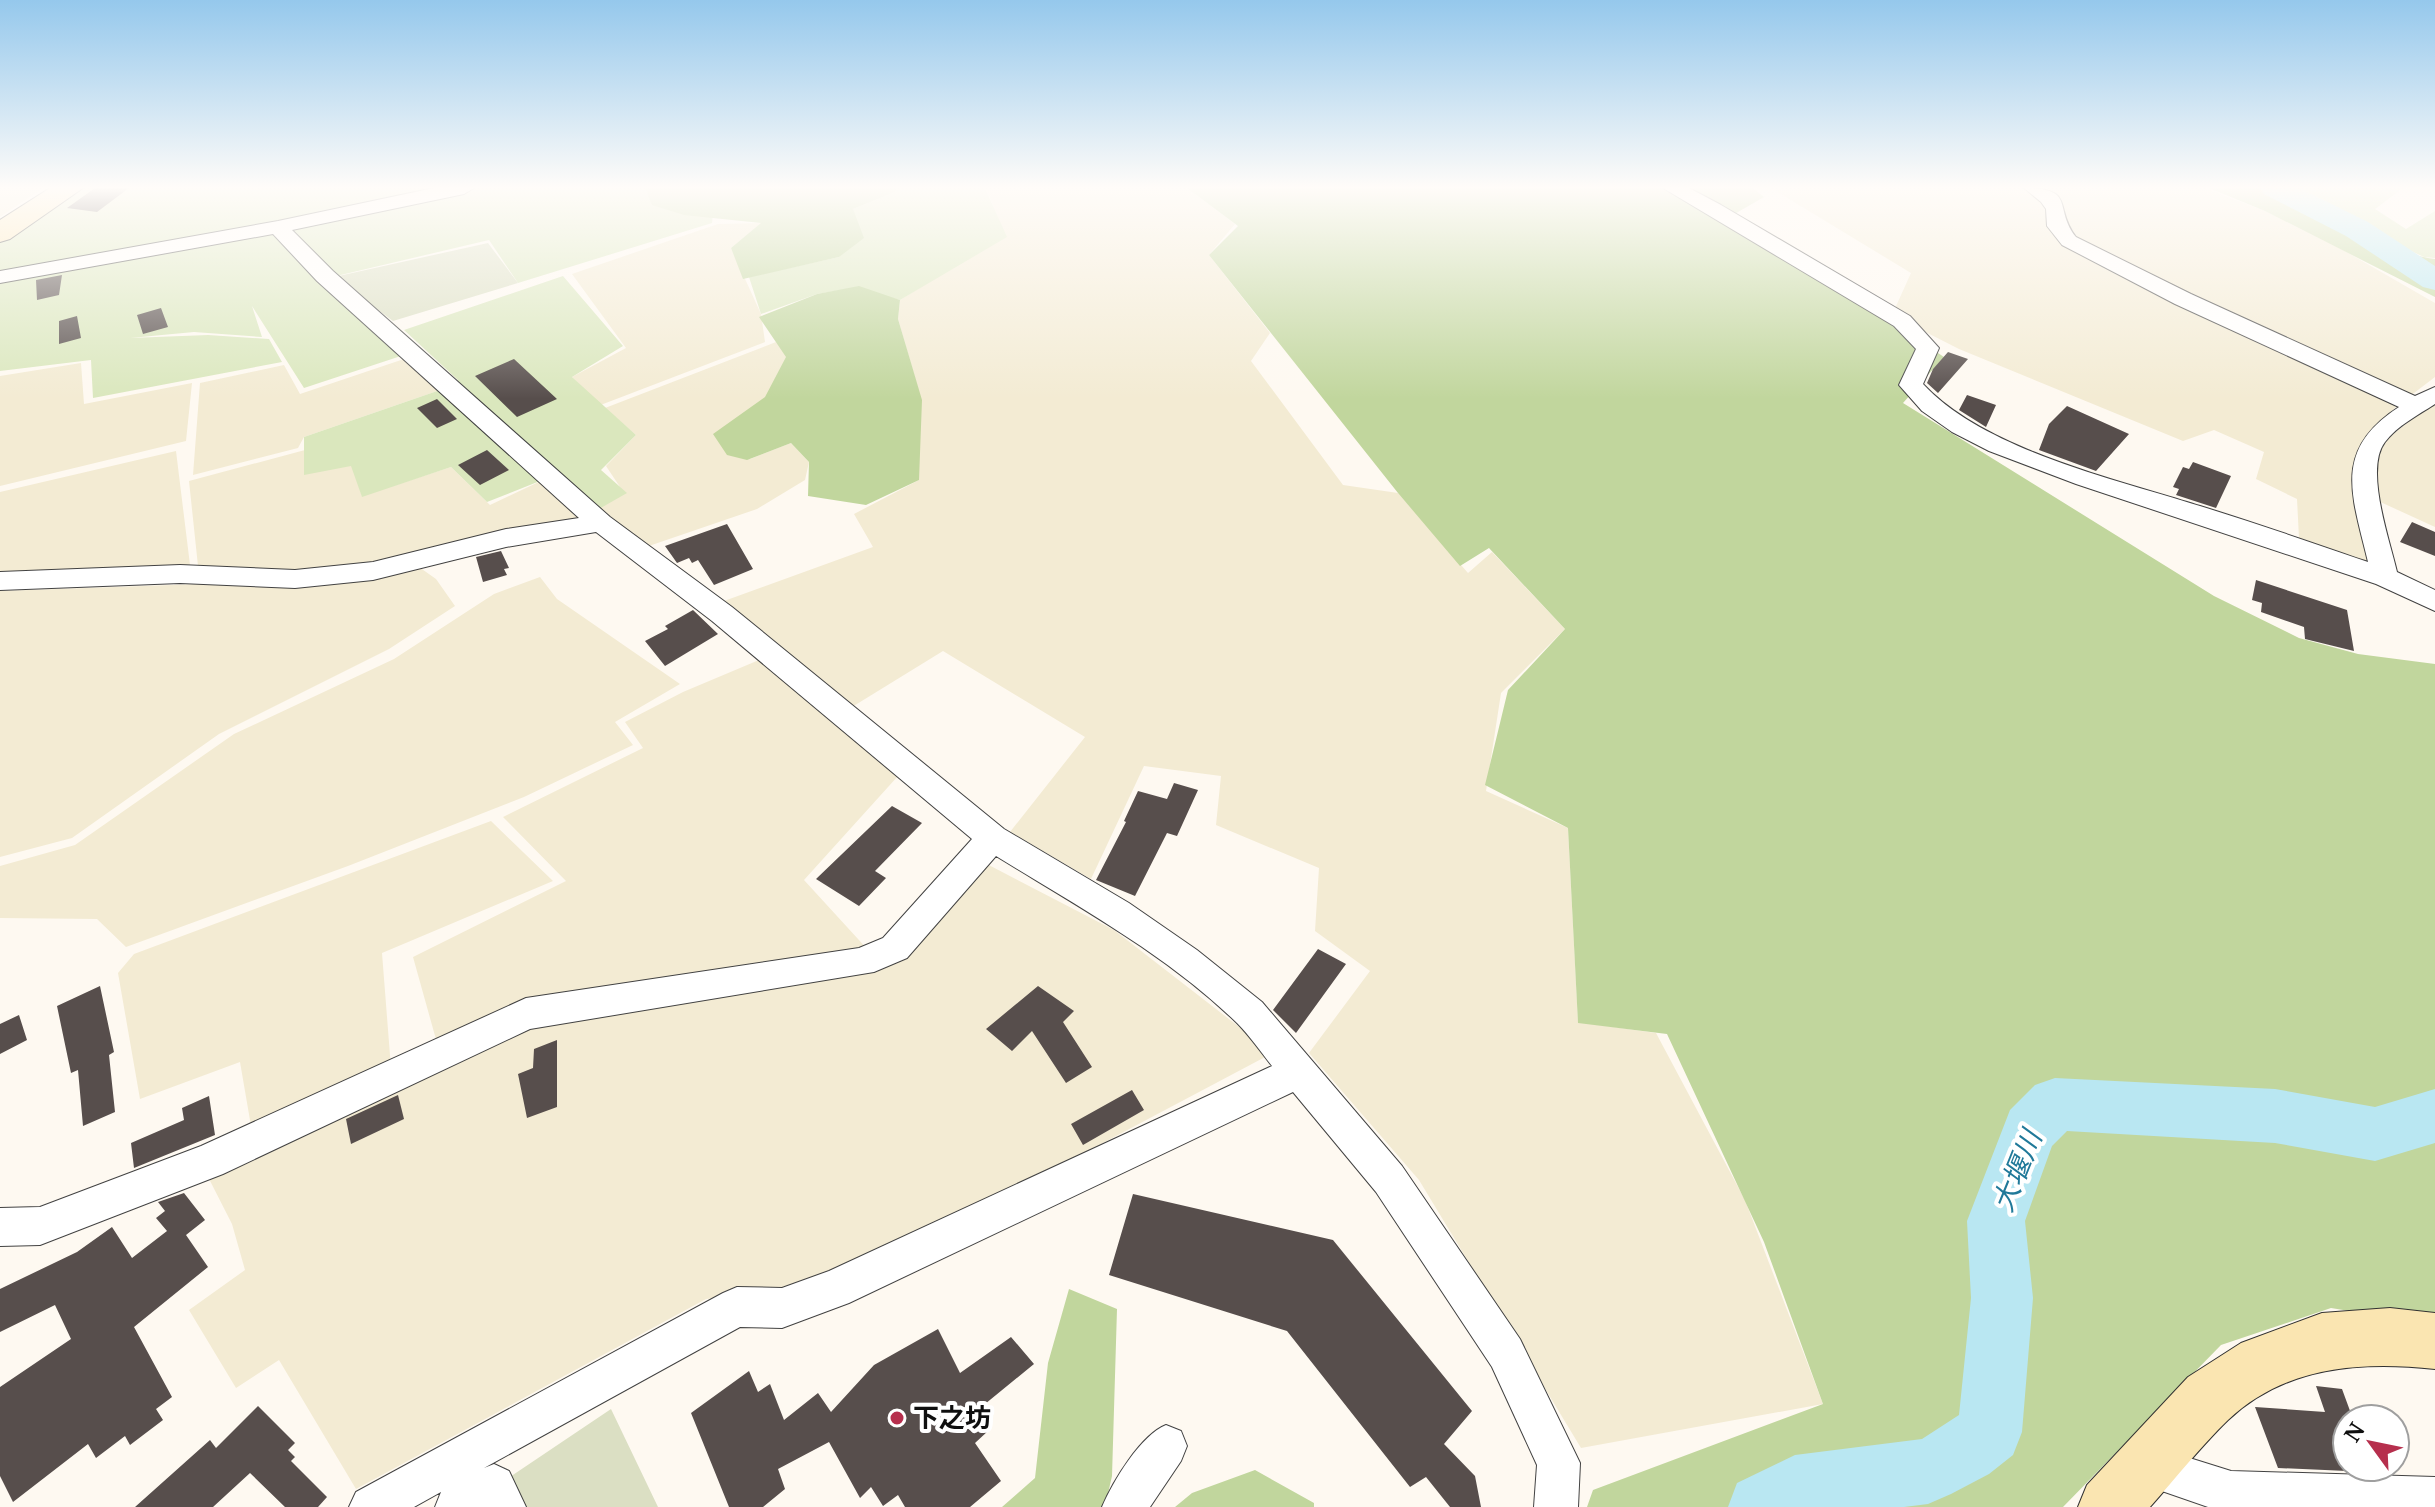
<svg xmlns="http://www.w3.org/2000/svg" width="2435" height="1507" viewBox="0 0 2435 1507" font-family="'Noto Serif','Noto Sans JP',serif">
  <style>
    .farmland { fill: #f3ebd3 }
    .green { fill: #dae7bd }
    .forest { fill: #c1d69d }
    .cemetery { fill: #dbdfc3 }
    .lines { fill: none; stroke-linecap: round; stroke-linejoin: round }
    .river { fill: #b9e7f2; fill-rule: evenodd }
    .building { fill: #574e4c }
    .street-casing { stroke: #424242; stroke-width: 2 }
    .secondary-casing { stroke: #313131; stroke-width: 2 }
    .street { fill: #fff; fill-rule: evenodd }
    .secondary { fill: #fae5b1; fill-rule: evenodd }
    .poi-dot { fill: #b62f4d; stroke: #fff; stroke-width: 3 }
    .labels { text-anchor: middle; stroke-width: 8; stroke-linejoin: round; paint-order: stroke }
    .near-poi-label { font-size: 26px; font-weight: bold; fill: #0f0f0f; stroke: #fff; text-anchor: start }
    .near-water-label { font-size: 28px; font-style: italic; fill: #207999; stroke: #fff }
  </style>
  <rect width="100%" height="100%" fill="#fef9f1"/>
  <!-- farmland -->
  <path class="farmland" d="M0,188H43L0,217Z
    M986,188H1187L1235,224L1209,255L1270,333L1251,361L1343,485L1398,493L1468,573L1492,552L1565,629L1501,693L1486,791L1568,828L1578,1022L1656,1033L1745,1200L1823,1404L1581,1448L1419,1180L1309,1053L1370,971L1315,931L1319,868L1216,825L1221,776L1144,766L1091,879L1010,832L1085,737L943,651L852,707L724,601L873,547L854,514L919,480V392L898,319L900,300L1005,235Z
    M1771,188H2204L2265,211L2343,250L2435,303V377L2397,406L2366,435L2374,493L2378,446L2435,401V527L2376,500L2385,577L2299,538L2297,499L2256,479L2264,452L2214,430L2183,441L1959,349L1892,315L1911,273Z
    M762,223L731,248L761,314L765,342L598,406L572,377L626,348L572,274L718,224Z
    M776,342L789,356L750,459L791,443L809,462L805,480L757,509L643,548L595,505L622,490L606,466L636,435L605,408Z
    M404,359L440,390L304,437L298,448L193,475L200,383L284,365L300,394Z
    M81,363L84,404L192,383L186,441L0,486V376Z
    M305,450L352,465L362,496L451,467L490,505L545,479L601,523L372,568L281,574L198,566L189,481Z
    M176,451L190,565L39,575L0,573V492Z
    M419,567L436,579L455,606L389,649L219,734L72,838L0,857V591L201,584L302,586Z
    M540,577L557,599L680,684L615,722L633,745L524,797L348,866L126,947L97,919L0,918V866L75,845L234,734L394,659L494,594Z
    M759,660L898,776L804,880L869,951L437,1043L413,957L566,881L503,817L643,748L625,722L683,692Z
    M491,821L553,881L382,953L391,1068L251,1126L240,1062L140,1099L118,973L134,954Z
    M983,862L1114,930L1247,1033L1267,1056L969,1214L789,1290L706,1299L356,1489L279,1360L236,1388L189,1310L245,1270L232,1224L205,1171L527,1026L892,964Z"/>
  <!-- green -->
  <path class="green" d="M79,188H647L713,213L712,223L518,283L489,240L328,278L410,353L304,388L252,306L262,337L194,332L130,338L208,335L269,339L282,362L93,398L91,360L0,371V242Z
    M897,188H985L1007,237L900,300L853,288L817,294L761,314L749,277L839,257L853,209L895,192Z
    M2275,188H2403L2375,209L2406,229L2435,211V258L2424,257Z
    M563,276L623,346L572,377L636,435L601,470L627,493L599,509L452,383L458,380L404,330Z
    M440,390L545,479L487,502L451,467L362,497L351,466L304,475V437Z"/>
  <!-- forest -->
  <path class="forest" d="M645,188H897L895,192L853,209L864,238L839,257L743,279L731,248L761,223L684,215L652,205Z
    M1187,188H1753L1764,197L1731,216L1944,357L1903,403L2214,596L2299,638L2358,654L2435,664V1325L2331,1308L2221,1345L2063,1507H1587L1593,1490L1823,1404L1764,1242L1667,1034L1578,1023L1568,828L1485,785L1508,690L1565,629L1489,548L1460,566L1398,493L1209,255L1238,226Z
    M2209,188C2230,188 2271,183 2290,190C2339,208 2382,253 2435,259V297L2265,211Z
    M859,286L900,300L898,319L922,400L919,480L866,505L808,496L809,462L791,443L747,460L727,455L713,434L765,397L786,357L759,317L817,294Z
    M1069,1289L1117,1309L1112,1476L1105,1507H1002L1035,1478L1048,1363Z
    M1255,1470L1314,1503V1507H1175L1192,1493Z"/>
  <!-- cemetery -->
  <path class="cemetery" d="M488,243L518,283L393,321L334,277Z
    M611,1409L658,1507H465Z"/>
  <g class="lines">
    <!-- river -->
    <path class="river" d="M2260,188H2299L2368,222L2435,266V290L2423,287L2346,236L2264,194Z
      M2055,1078L2275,1089L2375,1107L2435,1089V1143L2375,1161L2275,1143L2067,1131L2052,1146L2025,1221L2033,1298L2022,1432L2013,1455L1989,1474L1951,1494L1928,1504L1904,1507H1728L1737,1483L1795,1455L1922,1439L1959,1415L1971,1298L1967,1221L2010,1110L2035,1085Z"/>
  </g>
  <!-- building -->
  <path class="building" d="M95,188H129L97,212L67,208Z
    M62,275L59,295L37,300L36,280Z
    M161,308L168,327L143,334L137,315Z
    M77,316L81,338L59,344V321Z
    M1948,352L1968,359L1938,393L1927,383L1933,369Z
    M514,359L557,399L517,417L475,376Z
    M1967,395L1996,405L1986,427L1959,410Z
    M437,399L457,419L437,428L417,408Z
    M2067,406L2129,434L2096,471L2039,450L2049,424Z
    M487,450L509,470L480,485L458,465Z
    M2193,462L2231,476L2216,508L2176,495L2179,489L2173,487L2183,467L2189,469Z
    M2412,522L2435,532V556L2400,542Z
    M727,524L753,569L714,585L698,560L692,563L689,558L677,563L665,546Z
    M501,551L509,568L504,569L507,575L483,582L476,557Z
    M2256,580L2347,610L2354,651L2305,639L2304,627L2261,612L2262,603L2252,600Z
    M693,610L718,634L665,666L645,641L668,629L665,626Z
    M1174,783L1198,790L1177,836L1167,833L1135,896L1096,880L1126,822L1124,821L1138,791L1167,799Z
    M892,806L922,823L875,871L886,878L859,906L816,879Z
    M1318,949L1346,964L1296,1033L1273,1010Z
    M100,986L114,1052L109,1055L115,1112L83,1126L78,1070L71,1073L57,1006Z
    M1038,986L1074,1011L1063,1022L1092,1067L1066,1083L1032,1031L1012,1051L986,1029Z
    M19,1015L27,1040L0,1054V1024Z
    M557,1040V1107L527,1118L518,1074L533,1068L534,1049Z
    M1132,1090L1144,1110L1083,1145L1071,1124Z
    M398,1095L404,1119L351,1144L346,1119Z
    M209,1096L215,1135L134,1168L131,1143L184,1120L182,1108Z
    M184,1193L205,1220L186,1235L208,1267L134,1327L172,1397L156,1409L163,1420L130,1445L125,1436L96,1458L88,1444L13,1502L0,1476V1387L71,1339L55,1305L0,1332V1289L77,1252L112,1227L132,1258L167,1231L156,1218L165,1211L158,1202Z
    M1133,1194L1333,1240L1472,1411L1444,1444L1475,1476L1481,1507H1450L1426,1477L1410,1487L1287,1331L1109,1275Z
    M938,1329L960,1373L1011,1337L1034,1364L974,1413L988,1431L975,1443L1001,1481L970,1507H905L898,1495L883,1506L871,1487L860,1498L829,1442L778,1469L785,1489L763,1507H729L691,1413L749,1371L758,1392L770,1384L784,1420L818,1393L831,1412L874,1365Z
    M2316,1386L2342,1389L2353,1419H2347V1471L2278,1468L2255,1407L2325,1412Z
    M258,1406L295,1443L288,1450L295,1457L291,1461L327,1497L318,1507H285L250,1473L213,1507H135L210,1440L216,1448Z"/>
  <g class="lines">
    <!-- street casing -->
    <g class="street-casing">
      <path id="street" d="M434,188H474L464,194L292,230L333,271L610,517L732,607L1004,829L1129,903L1197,950L1262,1002L1402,1166L1520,1339L1580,1463L1578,1507H1534L1537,1465L1492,1367L1376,1192L1293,1092L849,1303L782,1328L740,1327L484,1468L494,1464L509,1471L526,1507H435L441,1492L414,1507H349L356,1492L723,1293L737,1287L782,1288L829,1271L1272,1066C1261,1052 1250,1036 1237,1023C1167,955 1079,907 996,856L907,958L874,972L530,1029L223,1174L40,1245L0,1246V1208L40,1207L201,1146L526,998L859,948L883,938L972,839L712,621L596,532L506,547L373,580L295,588L180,583L0,590V572L180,565L295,570L373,562L506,529L579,518L317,281L273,234L0,283V271L278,221Z
        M1663,188H1689L1721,205L1910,316L1939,348L1923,384C1984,450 2115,479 2200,506C2256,523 2312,543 2368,562C2352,495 2332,450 2399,407L2175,304L2062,245L2047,226L2046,209L2041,202L2024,188C2077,188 2053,208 2076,237L2191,294L2415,396L2435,387V404C2418,415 2397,426 2385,442C2364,469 2390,541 2397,572L2435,590V611L2376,584L2076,484L1989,451L1952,432L1922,411L1899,385L1916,349L1894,326Z
        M1166,1425L1181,1431L1187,1446L1181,1461L1150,1507H1102C1113,1481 1141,1435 1166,1425Z
        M2148,1445L2231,1471L2435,1477V1507H2208L2133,1481L2127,1466L2133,1451Z"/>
    </g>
    <!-- secondary casing -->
    <g class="secondary-casing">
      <path id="secondary" d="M50,188H83L10,239L0,242V220Z
        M2390,1308L2435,1313V1369C2361,1361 2285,1366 2228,1420C2200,1447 2176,1478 2150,1507H2078L2087,1485L2188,1377L2241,1343L2322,1313Z"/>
    </g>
    <!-- street -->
    <use href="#street" class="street"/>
    <!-- secondary -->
    <use href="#secondary" class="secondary"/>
  </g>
  <!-- sky -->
  <linearGradient id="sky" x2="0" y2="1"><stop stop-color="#95c8ec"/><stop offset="0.47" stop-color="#fffcf9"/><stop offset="1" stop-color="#fffcf9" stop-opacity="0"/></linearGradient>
  <rect width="2435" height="399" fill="url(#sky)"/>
  <!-- markers -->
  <circle class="poi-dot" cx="897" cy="1418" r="8"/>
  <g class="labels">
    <!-- near-poi labels -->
    <g class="near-poi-label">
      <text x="913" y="1427">下之坊</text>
    </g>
    <!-- near-water labels -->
    <g class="near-water-label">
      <text transform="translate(2017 1171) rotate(-68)" y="10">大堰川</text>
    </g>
  </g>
  <!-- north arrow -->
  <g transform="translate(2371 1443) rotate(303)"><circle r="38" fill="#ffffff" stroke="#9f9f9f" stroke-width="2"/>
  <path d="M0-6L14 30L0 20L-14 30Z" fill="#b62f4d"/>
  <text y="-12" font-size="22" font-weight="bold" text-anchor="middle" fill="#0f0f0f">N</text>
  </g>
</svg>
